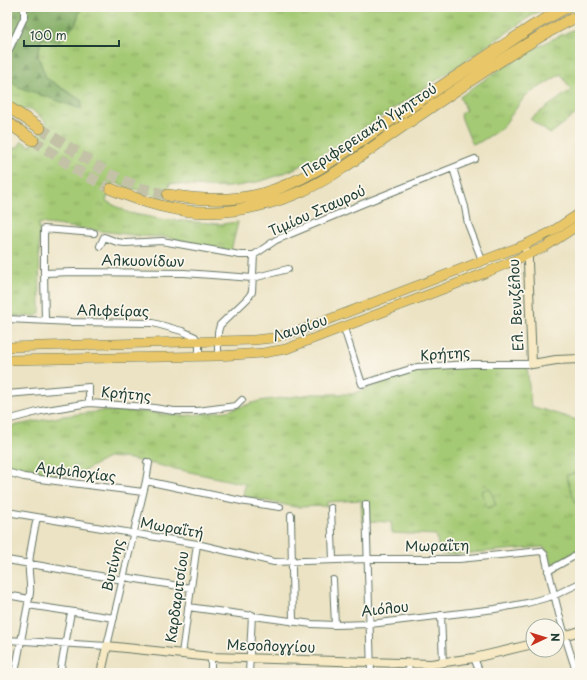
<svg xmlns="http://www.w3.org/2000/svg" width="587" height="680" viewBox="0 0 587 680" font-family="'Playpen Sans',sans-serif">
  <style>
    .grass { fill: url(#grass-tufts); stroke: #628454 }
    .forest { fill: url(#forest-firs); stroke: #52764d }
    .garden { fill: #a5ca74; stroke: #628454 }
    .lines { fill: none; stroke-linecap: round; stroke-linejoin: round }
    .highway-tunnel { stroke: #c3c2a7; stroke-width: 11; stroke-dasharray: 11 5.5; stroke-linecap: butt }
    .street-casing { stroke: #677766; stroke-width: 8 }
    .secondary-casing { stroke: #677766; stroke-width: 10 }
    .primary-casing { stroke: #677766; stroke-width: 10 }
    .highway-casing { stroke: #677766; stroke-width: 12 }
    .street { stroke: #fff; stroke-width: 6 }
    .secondary { stroke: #f6e9c3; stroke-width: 8 }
    .primary { stroke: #e9c769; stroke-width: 9 }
    .highway { stroke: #e9c769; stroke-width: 11 }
    .labels { text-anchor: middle; stroke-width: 3.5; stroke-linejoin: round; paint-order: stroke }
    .street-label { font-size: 14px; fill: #1f3d34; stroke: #fbf7ec }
  </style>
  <defs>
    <pattern id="grass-tufts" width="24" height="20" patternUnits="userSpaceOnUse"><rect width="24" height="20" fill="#a5ca74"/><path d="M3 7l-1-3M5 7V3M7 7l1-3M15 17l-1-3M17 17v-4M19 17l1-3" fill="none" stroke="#86a560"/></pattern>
    <pattern id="forest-firs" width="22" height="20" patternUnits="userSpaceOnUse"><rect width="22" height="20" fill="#84ae66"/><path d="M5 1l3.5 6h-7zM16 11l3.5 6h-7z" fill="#6b8f55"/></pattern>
  </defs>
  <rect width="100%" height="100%" fill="#fbf7ec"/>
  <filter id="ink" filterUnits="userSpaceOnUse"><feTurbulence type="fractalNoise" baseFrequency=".025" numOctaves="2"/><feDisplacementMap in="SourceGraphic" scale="8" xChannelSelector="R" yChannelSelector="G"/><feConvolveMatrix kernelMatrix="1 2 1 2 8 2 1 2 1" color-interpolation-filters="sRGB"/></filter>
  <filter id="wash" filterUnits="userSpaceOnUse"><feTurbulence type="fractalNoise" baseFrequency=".012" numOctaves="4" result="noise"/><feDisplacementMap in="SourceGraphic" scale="16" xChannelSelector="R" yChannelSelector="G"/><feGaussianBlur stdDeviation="0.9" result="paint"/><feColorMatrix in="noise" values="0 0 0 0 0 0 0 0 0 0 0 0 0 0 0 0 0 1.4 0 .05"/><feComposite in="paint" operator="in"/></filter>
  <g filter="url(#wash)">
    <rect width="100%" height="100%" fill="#ece3c4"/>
    <!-- grass -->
    <path class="grass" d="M81,7H547L534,14C487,46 441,78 393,109C348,139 297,176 243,185C219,190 194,186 170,183L166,199L113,182L106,201L129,213L160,219L222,224L238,222L231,251L166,237L140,236L39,223L40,313L36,316H7V150L18,147L22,141L31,146L46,122L31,109L20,110L7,101V74L16,86L82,101L46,78L38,56L41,38L76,23Z
      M580,27V111L550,134L530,119L571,90L561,74L525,96L502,128L480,142L472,144L460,114L466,110L460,97C497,70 537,44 580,27Z
      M527,366L531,406L580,421V471L567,476L580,502V550L552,565L548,551L543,547L446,555L440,554L436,535L392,533L391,522L362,521L361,500L327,502V506L295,507L243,496L245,484L130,459L110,457L74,476L13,469L7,464V427L64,416L102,411L145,412L182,416L227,411L259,401L312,394H352L404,375L442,368Z"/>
    <!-- forest -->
    <path class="forest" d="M7,7H81L76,23L60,42L41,39L38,56L46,78L82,101L81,109L16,86L7,74Z"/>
    <!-- garden -->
    <path class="garden" d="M580,471V502L576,504L566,476Z
      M490,488L496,505L487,508L481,491Z"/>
  </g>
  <g filter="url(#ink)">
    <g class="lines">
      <!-- highway-tunnel -->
      <path class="highway-tunnel" d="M40,128L107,173L143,189L168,195
        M33,140L80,172L111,189"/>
      <!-- street casing -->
      <g class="street-casing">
        <path id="street" d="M7,54L24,18V7
          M453,168L465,207L468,224L482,260
          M100,246L104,237L117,242L125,243L162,241L240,255H254L276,240L362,204L475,159
          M44,273V229L94,233
          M7,319L72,322L153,323L182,331L195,337L199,343V356
          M45,320L44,273L74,272L184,273L253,278L288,269
          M344,328L362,384L417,367L473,364H532
          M218,356V332L220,325L248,298L252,292L254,255
          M7,394L89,387V403
          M7,420L41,411L89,403L147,407L174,411H197L236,406L242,400
          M7,472L24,477L143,492
          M146,481L246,502L280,507
          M366,504L371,673
          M331,508L333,560
          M7,512L197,544L274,562L368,559H459L541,551L545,555C554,595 563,634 577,673
          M291,515L293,622
          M7,560L123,580
          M548,571L580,553
          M124,577L191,588
          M333,580L335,625
          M7,595L29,599
          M28,605L114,618
          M188,607L312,624L335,625L370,624L495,609L527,603L553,596L580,583
          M441,615L443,663
          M7,640L107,646L146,481L149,463L147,462
          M182,654L197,544
          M474,658L480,673
          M408,663L409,673
          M15,673L30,593C31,583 28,574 29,565C30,549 34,533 37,517
          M60,673L71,612
          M211,673V657
          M249,673L252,615"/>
      </g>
      <!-- secondary casing -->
      <g class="secondary-casing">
        <path id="secondary" d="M526,250L528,255V263L532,364L556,360L580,359
          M557,638L580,631
          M101,673L107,646L211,657L431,664L474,658L533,644"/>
      </g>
      <!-- primary casing -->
      <g class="primary-casing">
        <path id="primary" d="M7,347L254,340L273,338L301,330L524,245L551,232L580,213
          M7,360L218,356L263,353L286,349L485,273L545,247L580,224"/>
      </g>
      <!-- highway casing -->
      <g class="highway-casing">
        <path id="highway" d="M7,106L40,128
          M7,122L33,140
          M111,189C143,202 176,213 211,212C239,212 275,203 302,191C339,174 372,147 406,124C463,86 519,45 580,15
          M168,195C199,200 231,202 261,194C312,180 354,145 397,116C442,85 488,56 533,26L567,7"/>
      </g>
      <!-- street -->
      <use href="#street" class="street"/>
      <!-- secondary -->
      <use href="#secondary" class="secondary"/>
      <!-- primary -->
      <use href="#primary" class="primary"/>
      <!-- highway -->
      <use href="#highway" class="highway"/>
    </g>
  </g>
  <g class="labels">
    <!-- street labels -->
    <g class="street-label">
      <text transform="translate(369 130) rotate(-33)" y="5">Περιφερειακή Υμηττού</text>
      <text transform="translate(317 211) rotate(-24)" y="5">Τιμίου Σταυρού</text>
      <text transform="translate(143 261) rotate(1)" y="5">Αλκυονίδων</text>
      <text transform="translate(516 305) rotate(-93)" y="5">Ελ. Βενιζέλου</text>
      <text transform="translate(113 311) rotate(1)" y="5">Αλιφείρας</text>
      <text transform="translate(300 328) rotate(-18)" y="5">Λαυρίου</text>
      <text transform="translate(445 354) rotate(-4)" y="5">Κρήτης</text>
      <text transform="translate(126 394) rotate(5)" y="5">Κρήτης</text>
      <text transform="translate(76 472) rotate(7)" y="5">Αμφιλοχίας</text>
      <text transform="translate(172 528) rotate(10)" y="5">Μωραΐτή</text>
      <text transform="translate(437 546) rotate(-1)" y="5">Μωραΐτη</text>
      <text transform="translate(113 565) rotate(-77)" y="5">Βυτίνης</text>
      <text transform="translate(177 597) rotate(-82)" y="5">Καρδαριτσίου</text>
      <text transform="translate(385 609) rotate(-6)" y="5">Αιόλου</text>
      <text transform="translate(271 646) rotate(2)" y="5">Μεσολογγίου</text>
    </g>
  </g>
  <!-- margin -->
  <rect width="587" height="680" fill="none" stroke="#fbf7ec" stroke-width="24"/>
  <!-- north arrow -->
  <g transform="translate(545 638) rotate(86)"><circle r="19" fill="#fbf7ec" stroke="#a3ada2"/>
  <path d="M0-3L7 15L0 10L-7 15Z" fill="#c8321e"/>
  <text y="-6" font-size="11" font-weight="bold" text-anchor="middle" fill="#1f3d34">N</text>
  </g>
  <!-- scale -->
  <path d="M24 40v6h95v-6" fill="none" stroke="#1f3d34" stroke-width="2"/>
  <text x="30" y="40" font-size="12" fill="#1f3d34" stroke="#fbf7ec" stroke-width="3" paint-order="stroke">100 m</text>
</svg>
